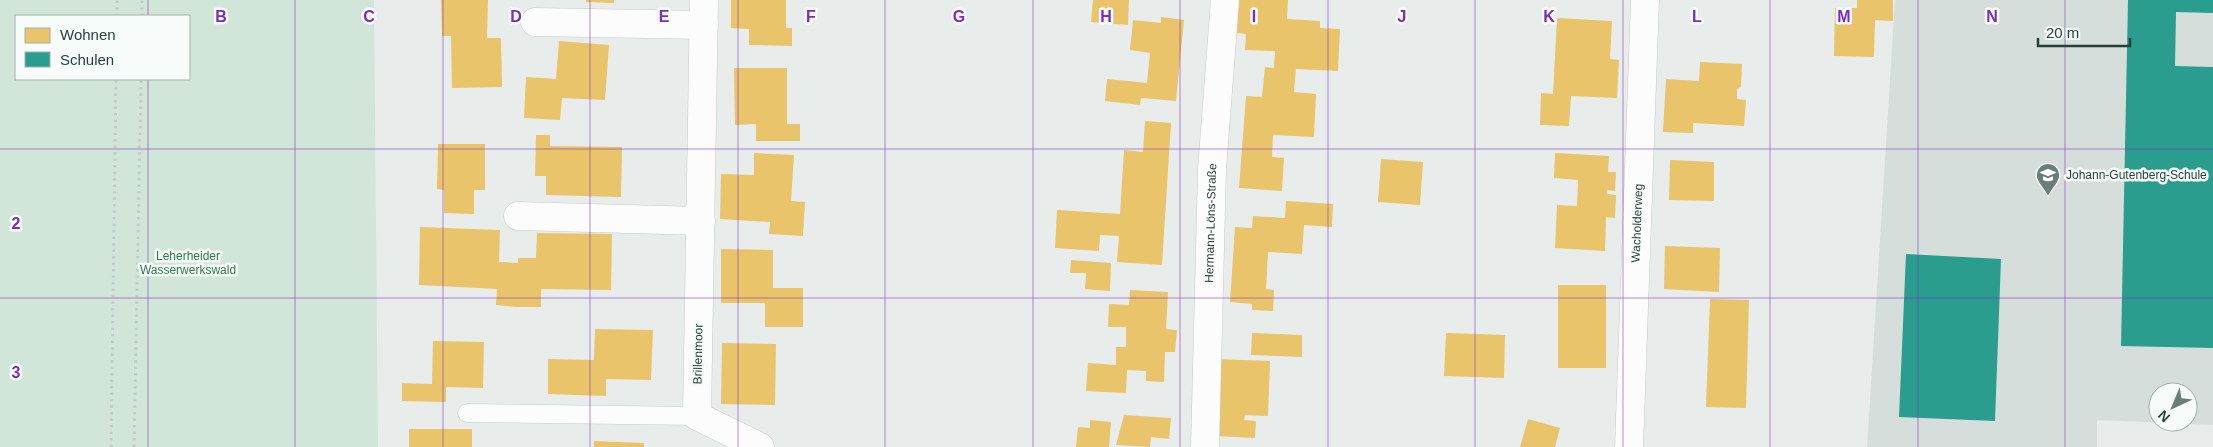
<svg xmlns="http://www.w3.org/2000/svg" width="2213" height="447" viewBox="0 0 2213 447" font-family="Arial,sans-serif">
  <style>
    .built { fill: #d6dedb; fill-rule: evenodd }
    .green { fill: #d1e6d8; fill-rule: evenodd }
    .homes { fill: #e9c46a }
    .schools { fill: #2a9d8f }
    .lines { fill: none; stroke-linecap: round; stroke-linejoin: round }
    .service-casing { stroke: #c5cac8; stroke-width: 19 }
    .minor-casing { stroke: #c5cac8; stroke-width: 29 }
    .path { stroke: #c3ccca; stroke-width: 3; stroke-dasharray: 2.5 4; stroke-linecap: butt }
    .service { stroke: #fcfcfc; stroke-width: 18 }
    .minor { stroke: #fcfcfc; stroke-width: 28 }
    .grid { fill: none; stroke: #7b2cbf; stroke-width: 1; stroke-opacity: 0.55 }
    .labels { text-anchor: middle; stroke-width: 5; stroke-linejoin: round; paint-order: stroke }
    .poi-label { font-size: 12px; fill: #24423a; stroke: #f7fbf9; text-anchor: start }
    .street-label { font-size: 12px; fill: #24423a; stroke: #f7fbf9 }
    .park-label { font-size: 12px; fill: #2d7a4b; stroke: #f7fbf9 }
    .grid-label { font-size: 16px; text-anchor: middle; font-weight: bold; fill: #7b2cbf; stroke: #f7fbf9; stroke-width: 5; stroke-linejoin: round; paint-order: stroke }
  </style>
  <rect width="100%" height="100%" fill="#e8edeb"/>
  <!-- built -->
  <path class="built" d="M1895,0H2213V425L2097,420V447H1867ZM2158,392H2188V422H2158Z"/>
  <!-- green -->
  <path class="green" d="M0,0H374L378,447H0ZM16,16H189V79H16Z"/>
  <!-- homes -->
  <path class="homes" d="M441,0H488L487,38H501L502,87L452,88L451,36H442Z
    M586,0H614V3L586,2Z
    M731,0H786V28H792V46L749,45V29L731,28Z
    M1093,0H1129L1128,25L1091,22Z
    M1238,0H1288L1287,19L1320,21V28L1340,29L1338,71L1296,69L1294,92L1316,94L1314,137L1273,135L1272,157L1284,158L1282,191L1239,188L1246,96L1262,97L1265,67L1274,68L1275,51L1245,50L1246,34L1237,33Z
    M1857,0H1893V21L1875,20L1874,57L1834,56L1835,8H1857Z
    M1161,17L1184,20L1176,101L1141,98L1140,105L1105,101L1107,79L1147,83L1150,53L1130,50L1133,20L1161,23Z
    M1557,18L1612,21L1610,59L1619,60L1617,98L1571,96L1569,126L1540,125L1541,93L1553,94Z
    M559,41L609,45L605,100L562,98L560,120L524,118L526,77L556,79Z
    M1700,62L1742,64L1741,87L1737,89V99L1746,100L1744,126L1693,123V133L1663,132L1666,79L1699,81Z
    M734,68H787V124H800V141H756V124L735,125Z
    M1145,121L1171,123L1162,265L1117,262L1119,236L1100,235L1099,251L1055,248L1057,210L1120,214L1124,150L1143,152Z
    M536,135H550V146L622,147L621,197L546,195V176H535Z
    M438,144H485V190H474V214L444,213V190L437,189Z
    M754,153L794,155L791,201L805,202L803,236L769,234L770,222L720,219L721,174L754,175Z
    M1555,153L1609,156L1608,172H1616L1615,191L1607,190V194L1616,195L1615,218L1606,217L1605,251L1555,248L1557,205L1577,206L1578,180L1554,178Z
    M1381,159L1423,162L1420,205L1378,202Z
    M1670,160L1714,162V201L1669,200Z
    M1286,201L1333,204L1332,227L1304,225L1302,254L1268,252L1266,289L1274,290L1273,311L1252,310V304L1230,302L1235,227L1252,228L1253,216L1285,218Z
    M420,227L500,230L499,262L518,263V258H536L537,233L612,234L611,290L541,289V307H517L496,305L497,289L419,285Z
    M1665,246L1720,248L1719,292L1664,289Z
    M721,249L773,250V288H803V327H765V303H721Z
    M1071,260L1111,263L1110,291L1085,289L1086,273H1070Z
    M1558,285H1606V368H1558Z
    M1130,290L1168,292L1166,329L1177,330L1175,352H1165L1164,382L1146,381V371L1127,370L1126,393L1086,391L1088,363L1116,365V347H1126V327H1108L1109,304L1129,305Z
    M1710,299L1749,300L1746,408L1706,407Z
    M595,329L653,330L651,380L606,379V396L548,394V359L594,360Z
    M1252,333L1302,335V357L1251,355Z
    M1446,333L1505,335L1504,378L1444,376Z
    M433,341L484,342L483,388L446,387V402L402,401V383L432,384Z
    M722,343L776,344L775,405L721,404Z
    M1217,359L1270,361L1268,416L1245,415L1244,420L1256,421L1255,438L1214,436Z
    M1124,415L1171,418L1169,439L1151,437L1150,447L1116,445Z
    M1528,419L1560,428L1555,447H1520Z
    M1090,420L1111,422L1109,447H1076L1078,427L1090,428Z
    M409,429H472V447H409Z
    M594,441L644,443V447H594Z"/>
  <!-- schools -->
  <path class="schools" d="M2128,0H2213V13L2176,12L2175,66L2213,67V348L2121,346Z
    M1906,254L2001,259L1995,421L1899,417Z"/>
  <g class="lines">
    <!-- service casing -->
    <g class="service-casing">
      <path id="service" d="M467,413L697,416"/>
    </g>
    <!-- minor casing -->
    <g class="minor-casing">
      <g id="minor">
        <path d="M704,0L697,416L760,447"/>
        <path d="M535,22L704,25"/>
        <path d="M518,216L701,221"/>
        <path id="s1" d="M1205,447L1212,169L1225,0"/>
        <path id="s2" d="M1629,447L1645,0"/>
      </g>
    </g>
    <!-- path -->
    <path class="path" d="M117,16V0
      M142,16V0
      M111,447L116,79
      M134,447L141,79"/>
    <!-- service -->
    <use href="#service" class="service"/>
    <!-- minor -->
    <use href="#minor" class="minor"/>
  </g>
  <!-- grid -->
  <path class="grid" d="M148,0V16M295,0V447M443,0V447M590,0V447M738,0V447M885,0V447M1033,0V447M1180,0V447M1328,0V447M1475,0V447M1623,0V447M1770,0V447M1918,0V447M2065,0V447M148,79V447M0,149H2213M0,298H2213"/>
  <!-- icons -->
  <defs>
    <g id="school-pin" transform="scale(1.25)"><path d="M0 17L-7.5 6A9.5 9.5 0 1 1 7.5 6Z" fill="#697e78" stroke="#f7fbf9"/><path d="M0-5L7-2L0 1L-7-2ZM-4 1L0 2.5L4 1V4Q0 6-4 4Z" fill="#fff"/></g>
  </defs>
  <g fill-rule="evenodd">
    <use href="#school-pin" x="2048" y="175"/>
  </g>
  <g class="labels">
    <!-- poi labels -->
    <g class="poi-label">
      <text x="2066" y="179">Johann-Gutenberg-Schule</text>
    </g>
    <!-- street labels -->
    <g class="street-label">
      <text dy="4" stroke="none"><textPath href="#s1" startOffset="224">Hermann-Löns-Straße</textPath></text>
      <text dy="4" stroke="none"><textPath href="#s2" startOffset="224">Wacholderweg</textPath></text>
      <text transform="translate(698 354) rotate(-89)" y="4">Brillenmoor</text>
    </g>
    <!-- park labels -->
    <g class="park-label">
      <text x="188" y="260">Leherheider<tspan x="188" dy="14">Wasserwerkswald</tspan></text>
    </g>
  </g>
  <g class="grid-label">
    <text x="221" y="22">B</text>
    <text x="369" y="22">C</text>
    <text x="516" y="22">D</text>
    <text x="664" y="22">E</text>
    <text x="811" y="22">F</text>
    <text x="959" y="22">G</text>
    <text x="1106" y="22">H</text>
    <text x="1254" y="22">I</text>
    <text x="1402" y="22">J</text>
    <text x="1549" y="22">K</text>
    <text x="1697" y="22">L</text>
    <text x="1844" y="22">M</text>
    <text x="1992" y="22">N</text>
    <text x="16" y="229">2</text>
    <text x="16" y="378">3</text>
  </g>
  <!-- legend -->
  <rect x="15" y="15" width="175" height="65" fill="#f7fbf9" stroke="#a3b1ad"/>
  <rect x="25" y="28" width="25" height="15" fill="#e9c46a" stroke="#a3b1ad"/>
  <text x="60" y="40" font-size="15" fill="#24423a">Wohnen</text>
  <rect x="25" y="52" width="25" height="15" fill="#2a9d8f" stroke="#a3b1ad"/>
  <text x="60" y="65" font-size="15" fill="#24423a">Schulen</text>
  <!-- north arrow -->
  <g transform="translate(2173 407) rotate(224)"><circle r="24" fill="#f7fbf9" stroke="#a3b1ad"/>
  <path d="M0-4L9 19L0 12L-9 19Z" fill="#697e78"/>
  <text y="-8" font-size="14" font-weight="bold" text-anchor="middle" fill="#24423a">N</text>
  </g>
  <!-- scale -->
  <path d="M2038 38v8h92v-8" fill="none" stroke="#24423a" stroke-width="2.5"/>
  <text x="2046" y="38" font-size="15" fill="#24423a" stroke="#f7fbf9" stroke-width="4" paint-order="stroke">20 m</text>
</svg>
